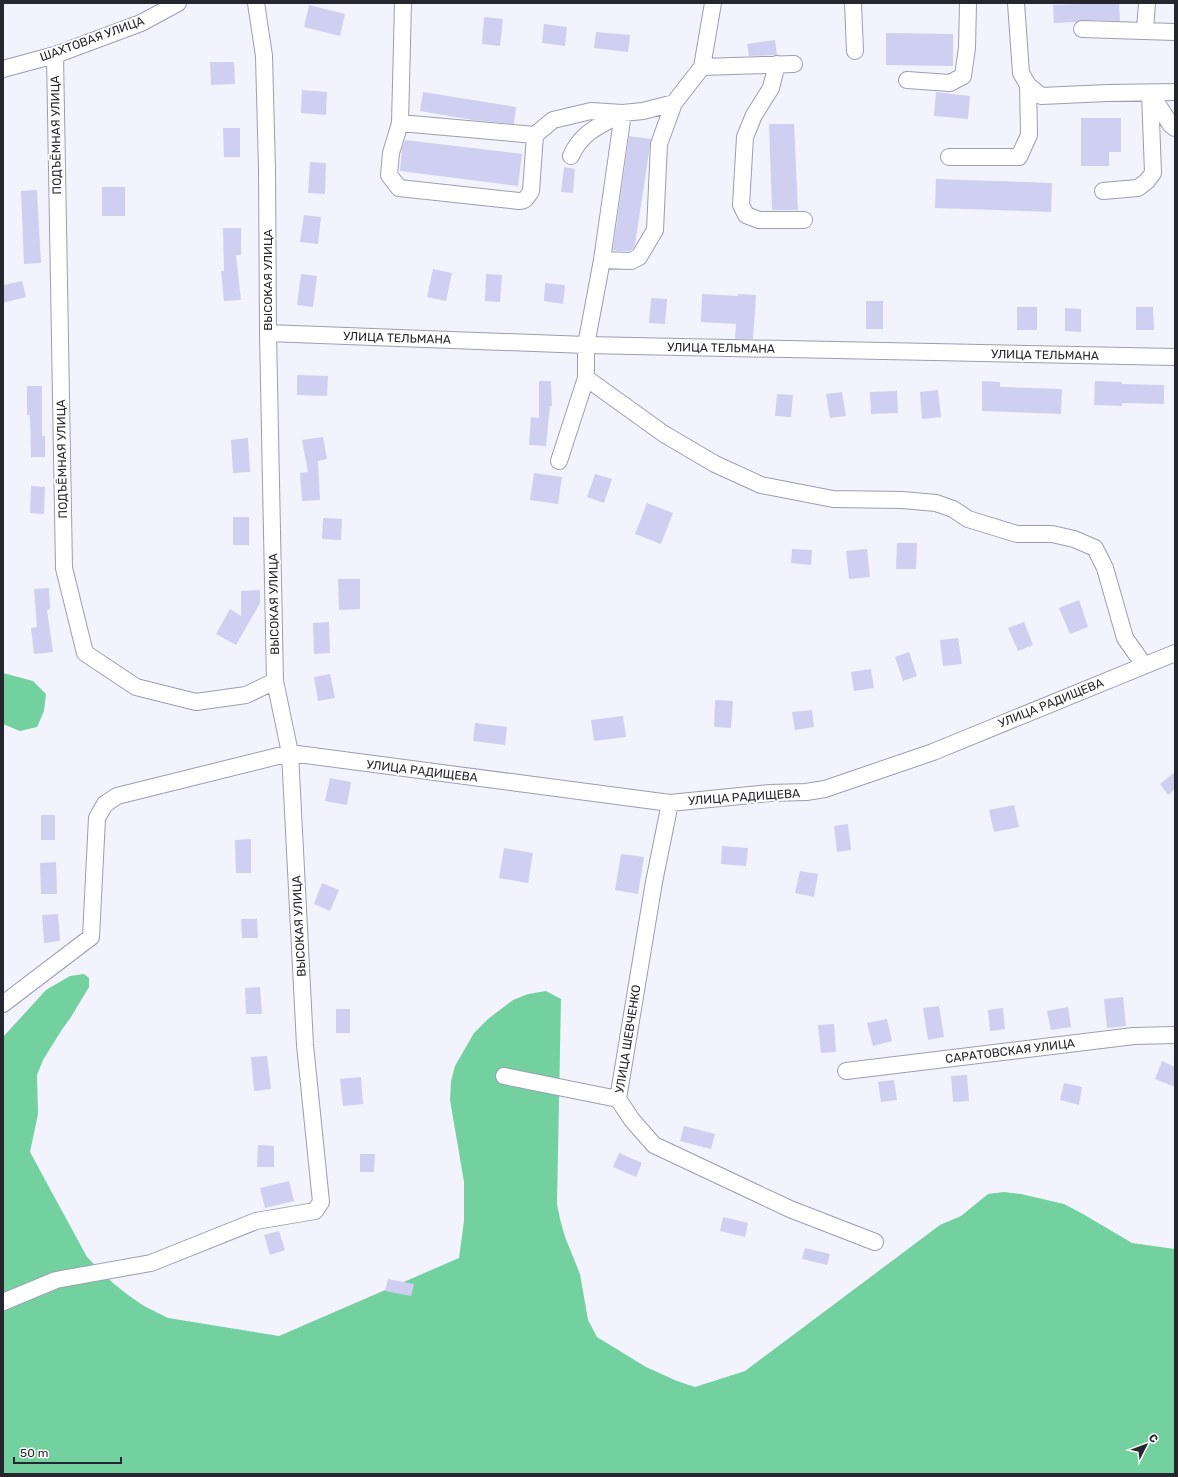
<svg xmlns="http://www.w3.org/2000/svg" width="1178" height="1477" viewBox="0 0 1178 1477" font-family="Rubik,sans-serif">
  <style>
    .forest { fill: #73d1a0 }
    .building { fill: #cfcff1 }
    .lines { fill: none; stroke-linecap: round; stroke-linejoin: round }
    .minor-casing { stroke: #9c9db4; stroke-width: 18 }
    .minor { stroke: #fff; stroke-width: 16 }
    .labels { text-anchor: middle; stroke-width: 4; stroke-linejoin: round; paint-order: stroke }
    .street-label { font-size: 12px; fill: #26262f; stroke: #fff }
  </style>
  <rect width="100%" height="100%" fill="#f3f3fd"/>
  <!-- forest -->
  <path class="forest" d="M3,673L33,681L46,694L44,711L37,727L20,731L3,724Z
    M84,974L89,978V987L71,1017L61,1031L43,1060L37,1075L38,1114L30,1152L87,1257L113,1283L128,1295L144,1306L168,1318L279,1336L459,1258L464,1221V1182L450,1100L451,1081L455,1066L474,1033L488,1019L513,1000L528,994L546,991L561,999L557,1204L560,1219L565,1237L580,1274L588,1320L597,1337L646,1367L677,1381L695,1387L745,1371L940,1225L961,1216L988,1194L1004,1192L1021,1194L1064,1204L1083,1214L1132,1243L1175,1249V1474H3V1037L46,990L70,976Z"/>
  <!-- building -->
  <path class="building" d="M1108,3H1119L1120,21L1082,20L1076,22L1054,23L1053,5Z
    M309,5L345,14L340,36L304,27Z
    M484,17L503,19L500,46L482,44Z
    M544,24L567,27L565,46L542,43Z
    M596,32L630,35L628,52L594,48Z
    M886,33L953,34V66L886,65Z
    M775,40L777,55L749,56L747,44Z
    M210,62H234L235,84L211,85Z
    M302,90L327,92L326,115L301,113Z
    M423,92L516,107L514,124L473,120L420,111Z
    M936,92L970,96L968,119L934,116Z
    M1081,118H1121V152H1109V166H1081Z
    M769,124H794L798,210H772Z
    M223,128H240V157H224Z
    M629,136L651,139L635,245L632,250L629,251H618L613,250Z
    M405,140L522,154L518,186L400,171L402,148Z
    M310,162L326,163L325,194L308,193Z
    M564,167L575,169L573,193L561,192Z
    M936,179L1052,183L1051,212L935,208Z
    M102,187H125V216H102Z
    M37,190L41,263L24,264L21,191Z
    M304,215L321,217L318,244L300,242Z
    M223,228H241V255H236L241,300L224,301L221,271H224Z
    M433,269L452,273L446,301L427,297Z
    M301,274L317,276L313,307L297,305Z
    M486,274L502,275L500,302L485,301Z
    M22,281L26,297L3,303V285Z
    M545,283L565,285L563,304L544,301Z
    M702,294L738,296V294L756,295L753,339H735L736,324L701,322Z
    M651,298L667,299L665,324L649,323Z
    M866,301H883V329H866Z
    M1017,307H1037V330H1017Z
    M1136,307H1153L1154,330H1136Z
    M1065,308L1081,309V332L1065,331Z
    M297,375L328,376L327,396L297,395Z
    M539,381H551L552,406H550L546,446L529,445L531,417L539,418Z
    M982,381L1000,382V387L1062,389L1061,414L982,411Z
    M1095,381L1122,382V384L1164,385V404L1122,403V406L1094,405Z
    M27,386H42V436H45V457H31L30,415H27Z
    M938,390L941,417L922,419L920,392Z
    M897,391L898,413L871,414L870,392Z
    M842,392L846,416L830,418L826,394Z
    M777,394L793,395L791,417L775,416Z
    M323,437L327,459L318,461L320,500L302,501L300,473L308,472L302,440Z
    M248,438L250,472L233,473L231,440Z
    M534,473L562,477L558,504L530,500Z
    M595,474L612,479L604,503L587,497Z
    M31,486L45,487L44,514L30,513Z
    M647,503L673,513L661,544L635,534Z
    M233,517H249V545H233Z
    M323,518L342,519L341,540L322,539Z
    M897,543H917L916,569H896Z
    M792,549L812,550L811,565L791,563Z
    M867,549L870,577L849,579L846,551Z
    M338,579H360V609L339,610Z
    M49,588L50,609L47,610L53,652L34,654L31,628L37,627L34,589Z
    M260,590V603L236,645L216,634L230,609L241,616V591Z
    M1079,600L1088,627L1070,634L1059,608Z
    M329,622L330,653L314,654L313,623Z
    M1024,622L1033,645L1018,651L1008,628Z
    M958,638L962,664L943,666L940,640Z
    M909,652L917,676L903,681L895,657Z
    M871,669L874,688L854,691L851,672Z
    M330,674L335,698L318,701L314,677Z
    M715,700L733,701L731,728L714,727Z
    M812,710L814,727L795,730L792,712Z
    M623,716L626,737L594,741L591,720Z
    M475,723L507,727L505,745L473,741Z
    M1175,772V789L1168,795L1160,784Z
    M330,778L351,782L347,805L325,801Z
    M1014,805L1019,827L994,832L989,810Z
    M41,815H55V840H41Z
    M848,824L851,850L837,852L834,826Z
    M251,839V873H236L235,840Z
    M722,846L748,848L746,866L721,864Z
    M504,848L533,853L528,883L499,878Z
    M621,854L644,857L638,894L615,890Z
    M56,862L57,894H41L40,863Z
    M800,871L818,874L814,897L795,893Z
    M322,883L339,890L330,911L314,904Z
    M58,914L60,941L44,943L42,915Z
    M241,919H257L258,938H242Z
    M260,987L262,1014H246L245,988Z
    M1123,997L1126,1026L1107,1028L1104,999Z
    M939,1006L944,1037L928,1040L923,1008Z
    M1068,1007L1071,1027L1051,1030L1047,1011Z
    M1003,1008L1005,1029L990,1031L988,1010Z
    M336,1009H350V1033H336Z
    M887,1019L892,1041L873,1046L867,1023Z
    M834,1024L836,1052L821,1053L818,1025Z
    M267,1056L271,1089L254,1091L251,1057Z
    M1162,1061L1175,1067V1087L1155,1079Z
    M967,1075L969,1101L953,1102L951,1076Z
    M361,1077L363,1104L343,1106L340,1079Z
    M894,1080L897,1100L881,1102L878,1082Z
    M1064,1083L1082,1087L1079,1105L1060,1100Z
    M684,1126L715,1134L711,1149L680,1141Z
    M258,1145L274,1146V1167H257Z
    M619,1153L642,1163L636,1177L613,1167Z
    M360,1154H375L374,1172H360Z
    M289,1181L294,1201L265,1208L260,1188Z
    M723,1217L748,1223L745,1237L720,1231Z
    M279,1231L285,1250L270,1255L264,1235Z
    M805,1248L830,1254L827,1265L802,1259Z
    M388,1279L414,1284L411,1296L385,1291Z"/>
  <g class="lines">
    <!-- minor casing -->
    <g class="minor-casing">
      <path id="minor" d="M403,3L400,123L391,153L389,175L399,188L519,201C526,201 527,197 531,191L535,135L553,120L591,111L623,113L643,111L674,103L702,67L713,3
        M853,3L855,51
        M1016,3L1021,73L1028,85L1041,96L1108,93L1175,92
        M1082,29L1175,32
        M1145,30L1147,3
        M55,55L64,568L85,653L136,687L196,702L246,695L275,681
        M777,64L771,88L754,115L745,137L741,205L746,215L759,220H804
        M702,67L794,64
        M3,69L55,55L141,23L178,3
        M907,80L950,83L963,76L967,48L968,3
        M1150,93L1171,125L1175,128
        M400,123L535,135
        M571,156C581,132 601,125 623,113
        M949,157H1019L1029,135L1028,85
        M1103,191L1138,188L1147,181L1153,173L1150,93
        M602,260L631,261L639,257L655,230L659,144L674,103
        M268,333L586,345L1175,357
        M586,378L664,434L715,464L761,485L833,499L902,500L936,503L953,509L968,519L1017,534H1052L1074,539L1095,548L1105,568L1125,638L1144,665
        M559,461L586,378V345L602,260L623,113
        M670,803L654,882L618,1099L632,1120L654,1145L790,1209L875,1242
        M3,1004L91,937L97,818L105,804L117,796L290,753L670,803L770,793L806,792L825,789L933,752L1175,653
        M846,1071L1134,1036L1175,1035
        M504,1076L618,1099
        M3,1302L56,1280L151,1263L256,1221L315,1211L321,1202L305,1045L290,753L275,681L268,333L267,169L264,56L256,3"/>
    </g>
    <!-- minor -->
    <use href="#minor" class="minor"/>
  </g>
  <g class="labels">
    <!-- street labels -->
    <g class="street-label">
      <text transform="translate(92 39) rotate(-20)" y="4">ШАХТОВАЯ УЛИЦА</text>
      <text transform="translate(56 135) rotate(-91)" y="4">ПОДЪЁМНАЯ УЛИЦА</text>
      <text transform="translate(268 280) rotate(-90)" y="4">ВЫСОКАЯ УЛИЦА</text>
      <text transform="translate(397 338) rotate(2)" y="4">УЛИЦА ТЕЛЬМАНА</text>
      <text transform="translate(721 348) rotate(1)" y="4">УЛИЦА ТЕЛЬМАНА</text>
      <text transform="translate(1045 355) rotate(1)" y="4">УЛИЦА ТЕЛЬМАНА</text>
      <text transform="translate(62 459) rotate(-91)" y="4">ПОДЪЁМНАЯ УЛИЦА</text>
      <text transform="translate(274 604) rotate(-91)" y="4">ВЫСОКАЯ УЛИЦА</text>
      <text transform="translate(1051 703) rotate(-22)" y="4">УЛИЦА РАДИЩЕВА</text>
      <text transform="translate(422 771) rotate(7)" y="4">УЛИЦА РАДИЩЕВА</text>
      <text transform="translate(744 797) rotate(-4)" y="4">УЛИЦА РАДИЩЕВА</text>
      <text transform="translate(299 926) rotate(-93)" y="4">ВЫСОКАЯ УЛИЦА</text>
      <text transform="translate(628 1039) rotate(-81)" y="4">УЛИЦА ШЕВЧЕНКО</text>
      <text transform="translate(1010 1051) rotate(-7)" y="4">САРАТОВСКАЯ УЛИЦА</text>
    </g>
  </g>
  <!-- border -->
  <rect width="1178" height="1477" fill="none" stroke="#26262f" stroke-width="8"/>
  <!-- north arrow -->
  <g transform="translate(1146 1445) rotate(48)" stroke="#ffffff" stroke-width="3" paint-order="stroke">
  <path d="M0-3L7 15L0 10L-7 15Z" fill="#26262f"/>
  <text y="-6" font-size="11" font-weight="bold" text-anchor="middle" fill="#26262f">С</text>
  </g>
  <!-- scale -->
  <path d="M14 1457v6h107v-6" fill="none" stroke="#26262f" stroke-width="2"/>
  <text x="20" y="1457" font-size="12" fill="#26262f" stroke="#ffffff" stroke-width="3" paint-order="stroke">50 m</text>
</svg>
